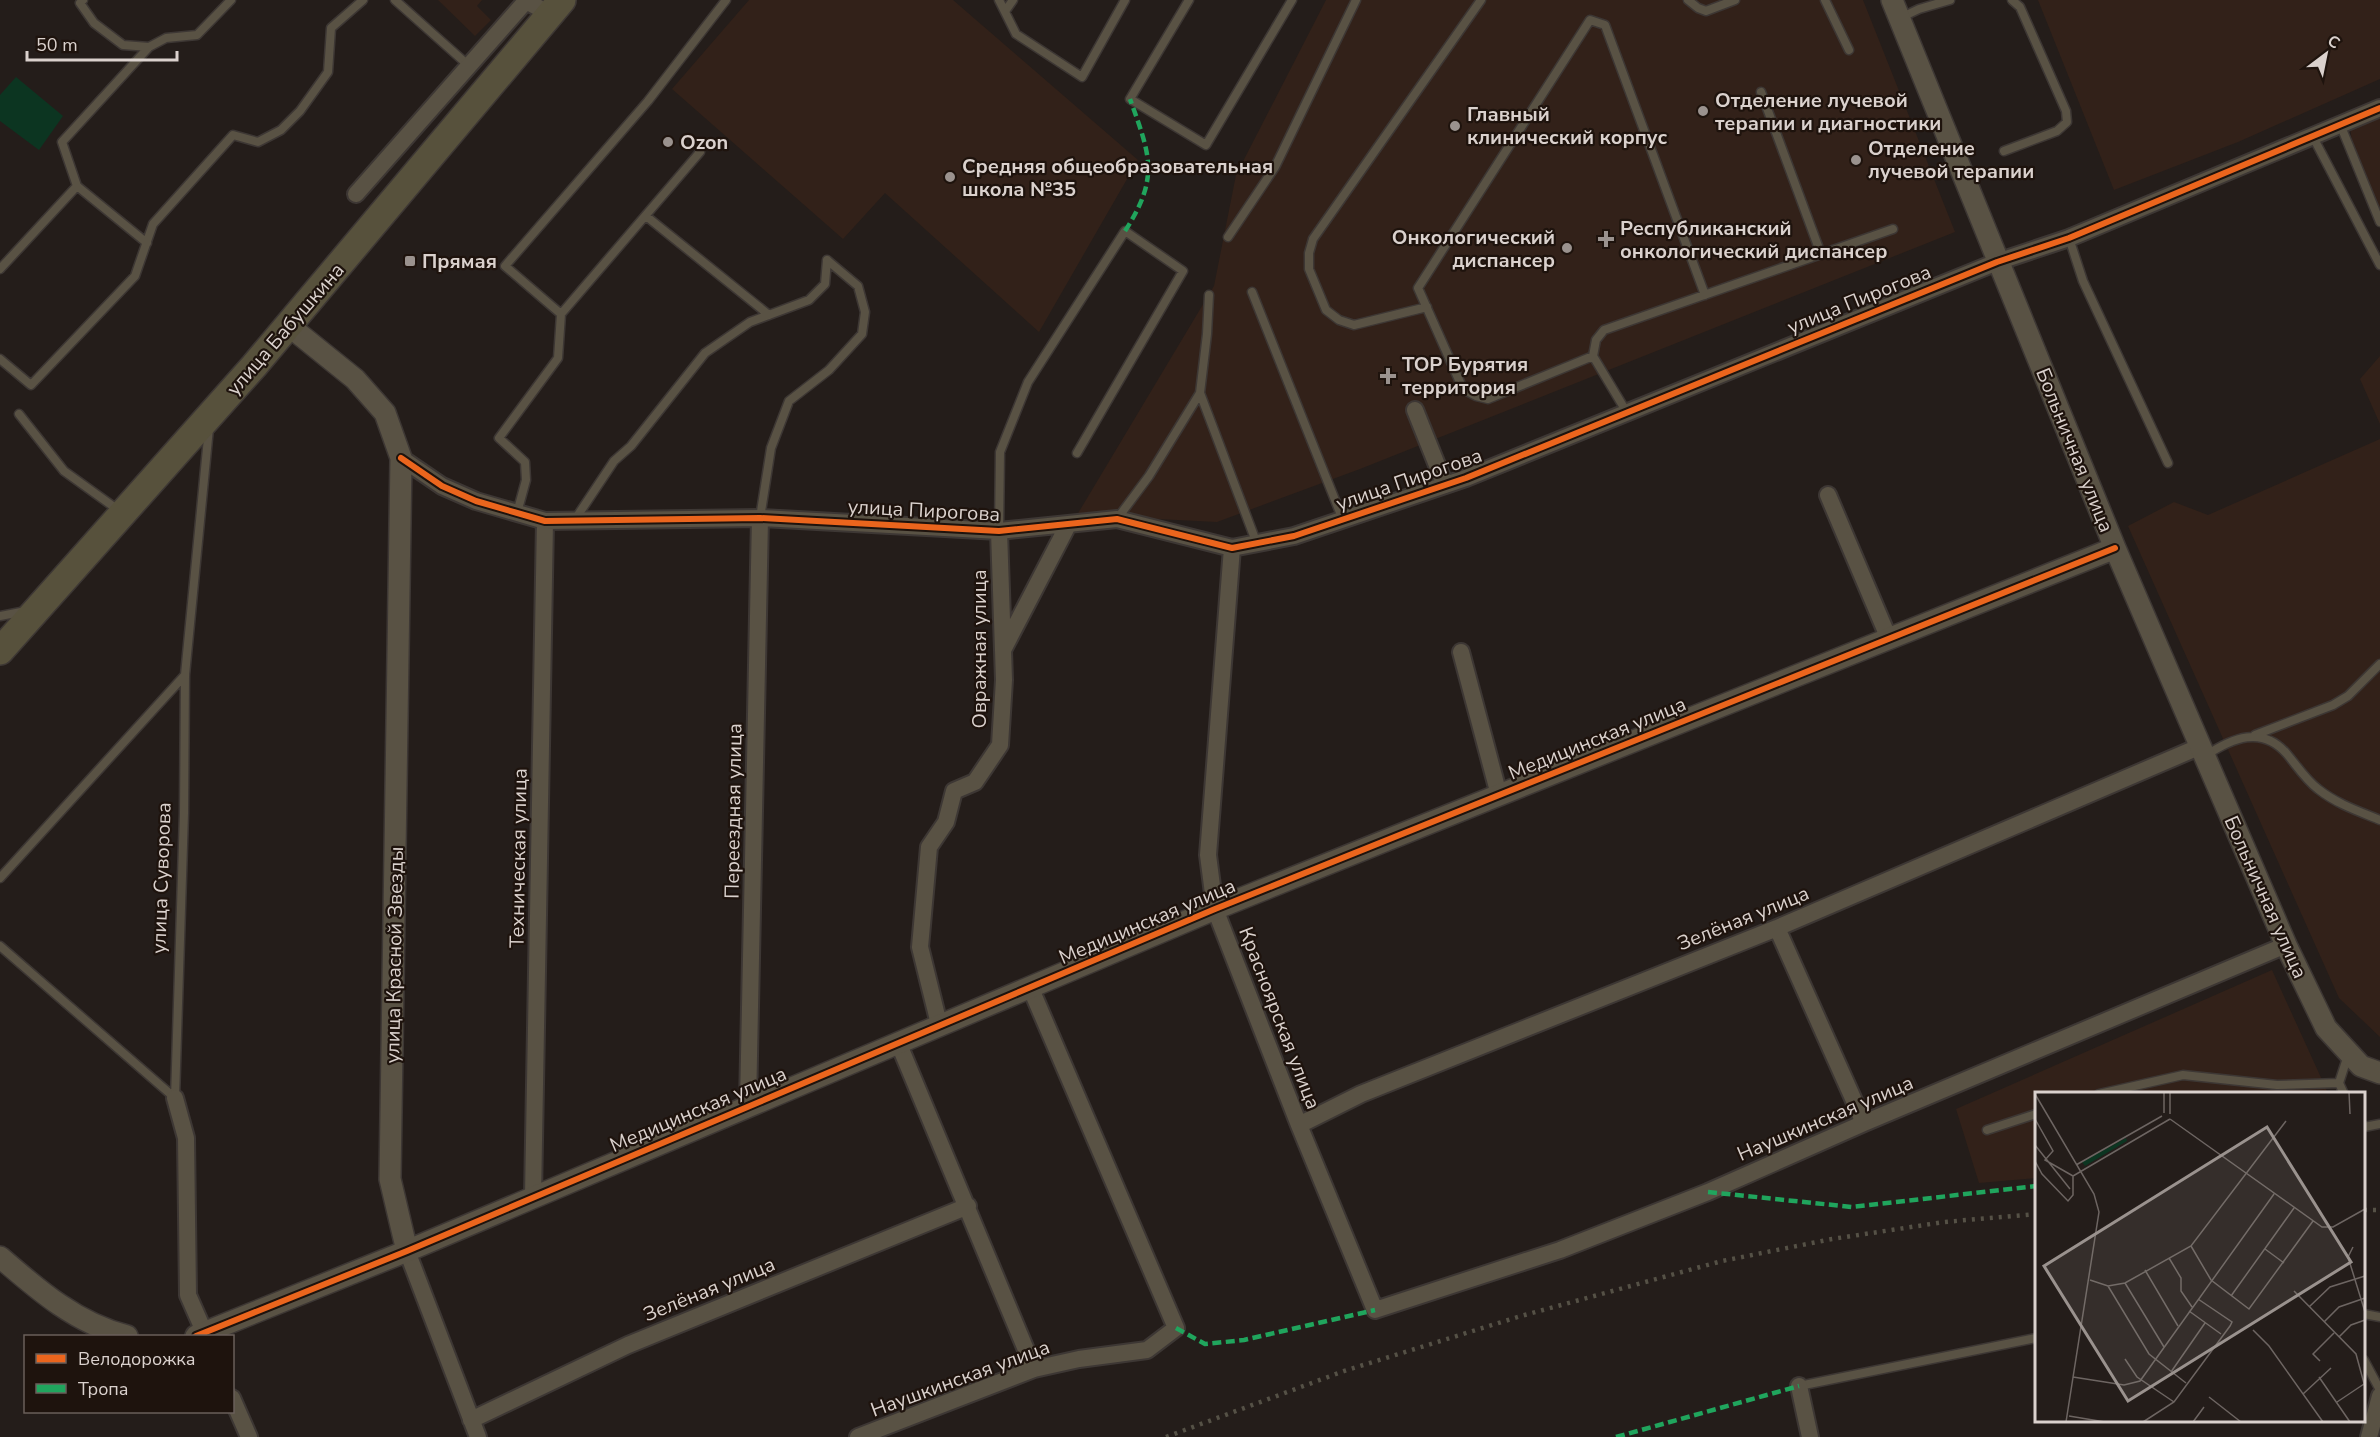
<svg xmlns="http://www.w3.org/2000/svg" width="2380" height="1437" viewBox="0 0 2380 1437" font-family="'Nunito Sans',sans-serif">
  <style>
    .built { fill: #322119 }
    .green { fill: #0c3521 }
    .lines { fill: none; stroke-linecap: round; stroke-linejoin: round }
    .service-casing { stroke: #3d3734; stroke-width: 11 }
    .minor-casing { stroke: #3d3734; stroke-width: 20 }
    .tertiary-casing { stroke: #3d3734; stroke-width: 24 }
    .primary-casing { stroke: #3d3734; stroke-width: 30 }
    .service { stroke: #595244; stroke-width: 8 }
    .minor { stroke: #595244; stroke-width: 16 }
    .tertiary { stroke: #595244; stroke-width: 21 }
    .primary { stroke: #57513c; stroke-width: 27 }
    .rail { stroke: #555146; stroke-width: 4.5; stroke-dasharray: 3 6; stroke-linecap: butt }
    .quiet { stroke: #20a55d; stroke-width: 4.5; stroke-dasharray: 9 4.5; stroke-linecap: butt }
    .cycleway-casing { stroke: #1e130d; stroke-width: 10 }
    .cycleway { stroke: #eb651d; stroke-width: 6 }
    .poi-dot { fill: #9a928e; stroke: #1e130d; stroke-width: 2 }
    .labels { text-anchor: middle; stroke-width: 4.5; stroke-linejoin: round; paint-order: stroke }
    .poi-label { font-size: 20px; font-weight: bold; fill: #dad1cd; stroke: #1e130d; text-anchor: start }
    .street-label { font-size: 20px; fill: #dad1cd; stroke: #1e130d }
    .inset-road { fill: none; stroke: #6d6562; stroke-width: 1.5 }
    .view { fill: #9a928e; fill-opacity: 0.15; stroke: #9a928e; stroke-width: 3 }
    .inset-edge { fill: none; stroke: #dad1cd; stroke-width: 3 }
  </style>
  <rect width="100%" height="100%" fill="#241d1a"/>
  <!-- built -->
  <path class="built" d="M438,0H482L477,6L491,20L475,36Z
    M749,0H953L1138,160L1039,332L885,193L843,239L672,89Z
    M1326,0H1863L1955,232L1360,469L1217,522L1077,515L1214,286L1236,175Z
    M2038,0H2380V79L2238,142L2114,190Z
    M2380,113V225L2355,170L2350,125Z
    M2380,356V424L2360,379Z
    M2380,439V1037L2339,998L2128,526L2174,502L2208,515Z
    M2272,970L2328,1093L2036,1094V1178L1979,1183L1956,1109Z"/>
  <!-- green -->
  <path class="green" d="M16,77L63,116L39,150L0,121V95Z"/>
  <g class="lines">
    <!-- service casing -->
    <g class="service-casing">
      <path id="service" d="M83,0L80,3L94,23L123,45L149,47L166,38L197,35L231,0
        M395,0L468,65
        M999,0L1016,34L1082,77L1125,0
        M1189,0L1130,99L1206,145L1292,0
        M1688,0L1698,8L1706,11L1735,0
        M1825,0L1849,50
        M1006,10L1013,0
        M1900,18L1919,9L1950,0
        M1761,92L1821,254
        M2340,124L2380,222
        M2312,135L2380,265
        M2004,151L2057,131L2067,122L2066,111L2020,7L2012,0
        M700,152L561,314L505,266L648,101L726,0
        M77,186L62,142L149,47
        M646,216L769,315
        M1228,237L1275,167L1356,0
        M2069,238L2083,281L2168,463
        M0,269L77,186L147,243
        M1252,292L1343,520
        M1209,295L1207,334L1200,393L1257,544
        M1427,307L1354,325L1339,320L1326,310L1309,269V253L1313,239L1481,0
        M1593,356L1488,399L1476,396L1463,389L1418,288L1590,20L1605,25L1705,295
        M0,359L31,385L135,276L153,224L233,135L258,142L281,130L300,111L328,72L331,28L363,0
        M1626,411L1593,356L1596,340L1604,330L1893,229
        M19,414L64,471L121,512
        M517,513L526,480L525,462L499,438L558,358L561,314
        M760,518L771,448L789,401L829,370L862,334L865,312L858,286L827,260
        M1117,519L1149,476L1200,393
        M574,521L614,461L631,446L705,353L750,322L809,300L825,284L827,260
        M999,531L1000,452L1028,382L1125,231L1183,271L1077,453
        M0,616L26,611
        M2255,735L2333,705L2348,696L2380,664
        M2205,756C2232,738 2262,725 2287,754C2297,766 2306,780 2318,789C2337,804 2358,811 2380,820
        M0,878L185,675
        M0,946L175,1098
        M2099,1094L2183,1075L2277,1085L2339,1083
        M2344,1094L2339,1083L2348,1055
        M175,1098L184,813L185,675L209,428
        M2364,1127L2380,1124
        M1987,1130L2036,1114
        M2364,1314L2380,1317
        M2364,1360L2380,1390
        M1799,1386L2036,1338"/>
    </g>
    <!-- minor casing -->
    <g class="minor-casing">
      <path id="minor" d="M356,194L526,1L550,14
        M1415,410L1445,485
        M401,458L442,486L476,501L545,521L760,518L999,531L1117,519L1232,548L1294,536L1466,478L1997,262L2069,238L2380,108
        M1828,495L1889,639
        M1232,548L1208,855L1215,909L1299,1125L1375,1310L1560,1250L1708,1192L1864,1123L2286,945
        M1003,650L1068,525
        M1461,652L1499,795
        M1777,928L1864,1123
        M939,1024L920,947L929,847L946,822L954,791L975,782L1000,745L1004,680L999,531
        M898,1042L1034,1369
        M175,1098L186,1138L188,1295L206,1336
        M748,1105L760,518
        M1299,1125L1361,1094L1777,928L2201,746
        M533,1197L545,521
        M407,1251L478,1437
        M1799,1386L1810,1437
        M232,1398L249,1437
        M471,1420L628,1345L968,1206
        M858,1437L1034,1369L1079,1359L1147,1350L1176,1328L1031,989
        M2369,1437L2380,1396"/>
    </g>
    <!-- tertiary casing -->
    <g class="tertiary-casing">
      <path id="tertiary" d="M1892,0L2115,548L2286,945L2326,1028L2361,1066L2380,1073
        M288,325L355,379L385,413L401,458L390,1179L407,1251
        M0,1257C38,1290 77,1324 127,1336
        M196,1336L407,1251L1215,909L2115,548"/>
    </g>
    <!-- primary casing -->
    <g class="primary-casing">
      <path id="primary" d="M0,651L254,366L562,0"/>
    </g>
    <!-- service -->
    <use href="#service" class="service"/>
    <!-- minor -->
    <use href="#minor" class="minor"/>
    <!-- tertiary -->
    <use href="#tertiary" class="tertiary"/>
    <!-- primary -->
    <use href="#primary" class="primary"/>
    <!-- rail -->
    <path class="rail" d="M2364,1210H2380
      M1166,1437L1344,1371L1521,1316L1722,1261L1832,1239L1944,1222L2036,1214"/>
    <!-- quiet -->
    <path class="quiet" d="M1125,231C1160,177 1150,155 1130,99
      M1708,1192L1852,1207L2036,1186
      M1176,1328L1205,1344L1244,1340L1375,1310
      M1616,1437L1799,1386"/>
    <!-- cycleway casing -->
    <g class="cycleway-casing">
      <path id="cycleway" d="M401,458L442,486L476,501L545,521L760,518L999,531L1117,519L1232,548L1294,536L1466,478L1997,262L2069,238L2380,108
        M196,1336L407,1251L1215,909L2115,548"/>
    </g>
    <!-- cycleway -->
    <use href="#cycleway" class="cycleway"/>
  </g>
  <!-- markers -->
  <g class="poi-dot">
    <circle cx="1703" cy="111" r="6"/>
    <circle cx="1455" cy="126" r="6"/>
    <circle cx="668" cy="142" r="6"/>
    <circle cx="1856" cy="160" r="6"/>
    <circle cx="950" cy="177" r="6"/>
    <path d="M1603 230h6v6h6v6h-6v6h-6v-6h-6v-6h6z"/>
    <circle cx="1567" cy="248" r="6"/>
    <rect x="404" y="255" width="12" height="12" rx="3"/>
    <path d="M1385 367h6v6h6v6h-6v6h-6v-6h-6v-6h6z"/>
  </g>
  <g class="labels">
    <!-- poi labels -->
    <g class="poi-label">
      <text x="1715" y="107">Отделение лучевой<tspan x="1715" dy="23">терапии и диагностики</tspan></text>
      <text x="1467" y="121">Главный<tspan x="1467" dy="23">клинический корпус</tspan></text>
      <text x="680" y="149">Ozon</text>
      <text x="1868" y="155">Отделение<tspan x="1868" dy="23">лучевой терапии</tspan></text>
      <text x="962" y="173">Средняя общеобразовательная<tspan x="962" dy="23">школа №35</tspan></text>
      <text x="1620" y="235">Республиканский<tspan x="1620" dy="23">онкологический диспансер</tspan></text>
      <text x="1555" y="244" text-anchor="end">Онкологический<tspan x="1555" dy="23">диспансер</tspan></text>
      <text x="422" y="268">Прямая</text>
      <text x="1402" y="371">ТОР Бурятия<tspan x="1402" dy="23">территория</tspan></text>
    </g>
    <!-- street labels -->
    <g class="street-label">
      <text transform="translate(1859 299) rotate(-22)" y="7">улица Пирогова</text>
      <text transform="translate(285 329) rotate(-49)" y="7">улица Бабушкина</text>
      <text transform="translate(2075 450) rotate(68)" y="7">Больничная улица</text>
      <text transform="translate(1409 479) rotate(-19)" y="7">улица Пирогова</text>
      <text transform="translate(924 510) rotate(3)" y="7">улица Пирогова</text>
      <text transform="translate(979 649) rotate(-90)" y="7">Овражная улица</text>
      <text transform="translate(1597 738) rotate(-22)" y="7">Медицинская улица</text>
      <text transform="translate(733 811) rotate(-89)" y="7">Переездная улица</text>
      <text transform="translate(518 858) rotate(-89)" y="7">Техническая улица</text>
      <text transform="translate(161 878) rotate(-88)" y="7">улица Суворова</text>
      <text transform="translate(2266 897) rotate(66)" y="7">Больничная улица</text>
      <text transform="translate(1743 918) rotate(-22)" y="7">Зелёная улица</text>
      <text transform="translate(1147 921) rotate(-23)" y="7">Медицинская улица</text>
      <text transform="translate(394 955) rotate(-89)" y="7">улица Красной Звезды</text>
      <text transform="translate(1280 1018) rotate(69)" y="7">Красноярская улица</text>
      <text transform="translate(698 1109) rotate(-23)" y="7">Медицинская улица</text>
      <text transform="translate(1825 1118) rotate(-23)" y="7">Наушкинская улица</text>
      <text transform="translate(709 1289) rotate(-22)" y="7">Зелёная улица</text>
      <text transform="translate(960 1378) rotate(-20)" y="7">Наушкинская улица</text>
    </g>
  </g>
  <!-- overview -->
  <g transform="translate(2035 1092)">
    <rect width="330" height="330" fill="#241d1a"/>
    <path d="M91,46L92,49L50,74L47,70Z" fill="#0c3521"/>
    <path class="inset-road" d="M129,0V21M135,0V22M314,0L315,22M0,2L59,102L64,120L31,330M0,27L18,59L10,68L38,84M135,27L287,135H298L330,117M0,53L35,97M0,69L7,82L33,109L38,103V84L135,27M41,73L127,24M156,154L176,188L214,217L278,129M318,155L313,165L330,220M230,157L249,171M134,166L146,186V199L157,215M110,178L143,234M55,188L73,194L90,191L156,154L251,29M90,191L129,255M73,194L114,262L151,291M259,199L321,262L330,295M196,204L259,116M274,215L295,195L330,184M154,219L186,242M289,230L304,215L330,206M218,238L234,254L288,330M304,245L316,233L330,228M90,267L102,285L139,310M285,269L278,262L299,241M136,280L170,231M38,285L89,293L105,289L239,102M284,285L315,330M268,302L296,276M174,305L206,330M302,310L329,292M34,324L70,330M108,330L139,310L195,234L197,230L163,207M158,330L169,315"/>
    <path class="view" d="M232,35L316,170L93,309L9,174Z"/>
    <rect width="330" height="330" class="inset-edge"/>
  </g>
  <!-- legend -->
  <rect x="24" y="1335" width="210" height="78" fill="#1e130d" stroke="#695f5a" stroke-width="1.5"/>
  <rect x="36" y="1354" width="30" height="9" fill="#eb651d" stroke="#695f5a" stroke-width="1.5"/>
  <text x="78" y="1365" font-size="18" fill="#dad1cd">Велодорожка</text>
  <rect x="36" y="1384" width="30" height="9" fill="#20a55d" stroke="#695f5a" stroke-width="1.5"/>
  <text x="78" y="1395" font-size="18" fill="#dad1cd">Тропа</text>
  <!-- north arrow -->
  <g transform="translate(2326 54) rotate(32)" stroke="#1e130d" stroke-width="4.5" paint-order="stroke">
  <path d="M0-4.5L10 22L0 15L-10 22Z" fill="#dad1cd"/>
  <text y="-9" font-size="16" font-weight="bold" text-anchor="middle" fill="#dad1cd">С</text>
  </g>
  <!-- scale -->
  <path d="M27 51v9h150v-9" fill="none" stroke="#dad1cd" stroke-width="3"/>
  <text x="36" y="51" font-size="18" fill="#dad1cd" stroke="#1e130d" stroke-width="4.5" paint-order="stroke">50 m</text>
</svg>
